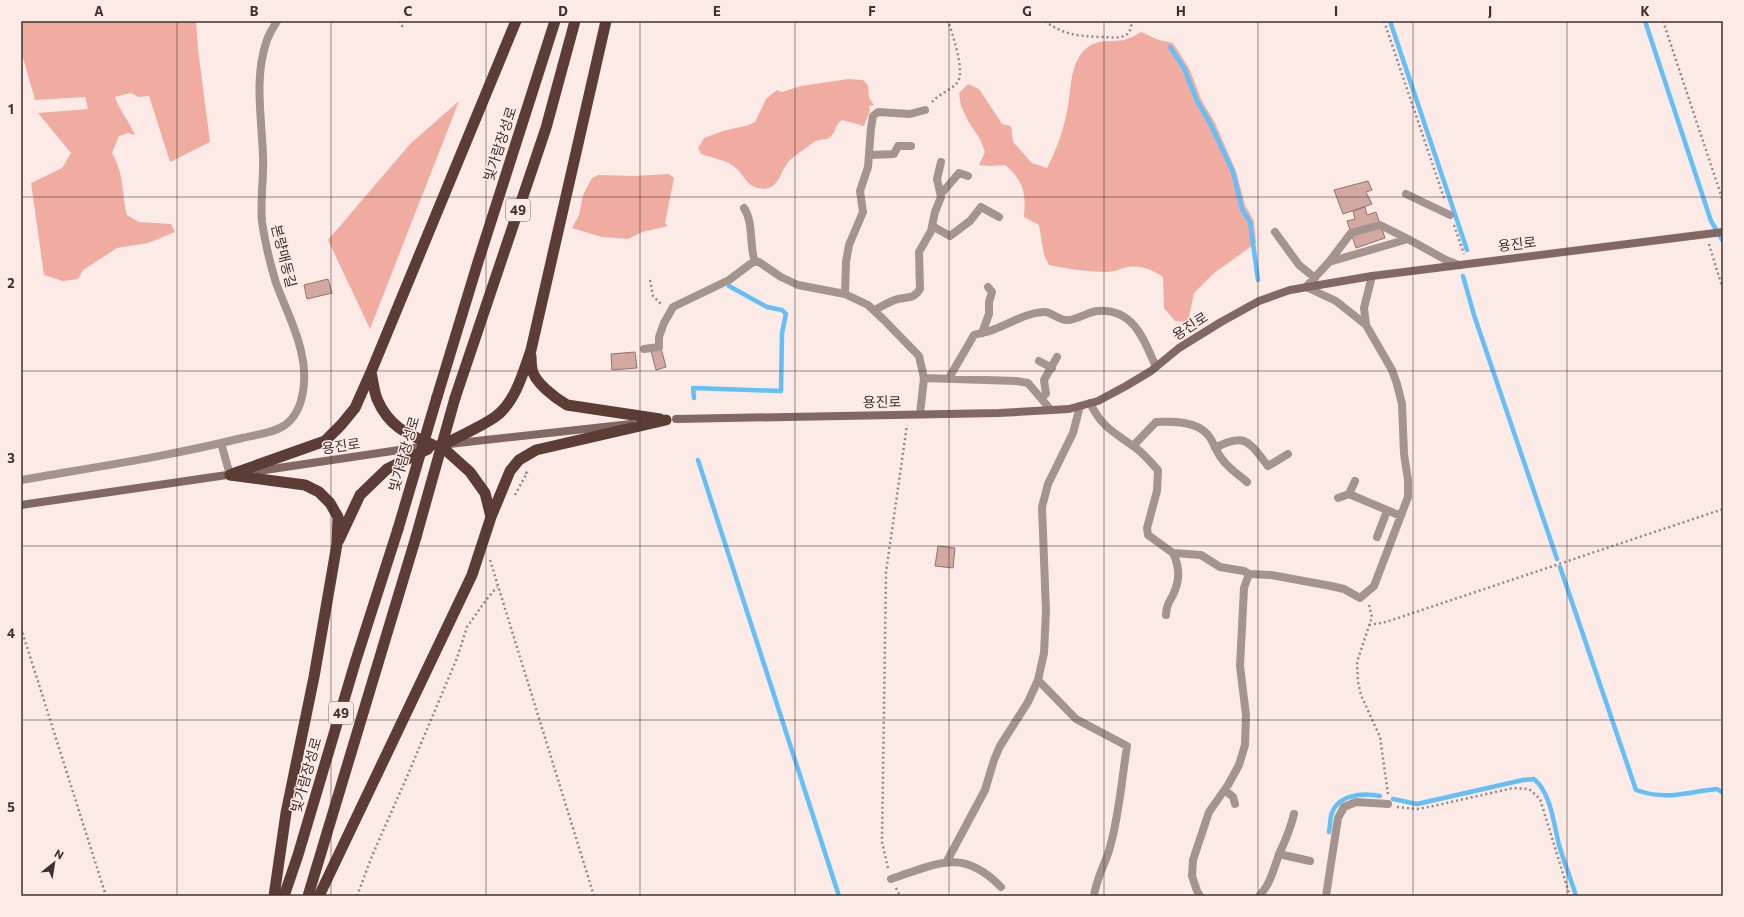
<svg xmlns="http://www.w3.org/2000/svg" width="1744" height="917" viewBox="0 0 1744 917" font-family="Commissioner,'Noto Sans KR',sans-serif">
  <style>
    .green { fill: #f0aca0 }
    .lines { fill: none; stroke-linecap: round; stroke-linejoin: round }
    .stream { stroke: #64bff8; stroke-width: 4.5 }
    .building { fill: #d1a9a1; stroke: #96716a }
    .path { stroke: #978683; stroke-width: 2.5; stroke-dasharray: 2 3; stroke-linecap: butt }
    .service { stroke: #a59390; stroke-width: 8 }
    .minor { stroke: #a59390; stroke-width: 8 }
    .secondary { stroke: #816863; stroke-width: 8 }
    .trunk { stroke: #5b3c37; stroke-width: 11 }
    .trunk-bridge { stroke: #5b3c37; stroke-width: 11 }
    .grid { fill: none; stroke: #40302d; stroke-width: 1; stroke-opacity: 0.55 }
    .labels { text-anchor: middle; stroke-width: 3; stroke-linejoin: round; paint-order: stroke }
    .shield { fill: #fceae7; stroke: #786865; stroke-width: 1 }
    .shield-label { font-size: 13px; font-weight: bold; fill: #40302d }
    .street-label { font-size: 14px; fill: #40302d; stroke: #fceae7 }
    .neatline { fill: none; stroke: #40302d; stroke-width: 1.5 }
    .grid-label { font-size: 13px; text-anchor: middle; font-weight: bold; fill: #40302d }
  </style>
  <rect width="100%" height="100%" fill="#fceae7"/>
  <!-- green -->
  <path class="green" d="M21,21H196L198,49L210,142L170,162L149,96L139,97L131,93L115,97C120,111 129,121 135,135L128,133L119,136L112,153C125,176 121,191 127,215L139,222L171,224L175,232L148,243L117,248L83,270L78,279L63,281L44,275L31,183L62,168L71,153L38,113L88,109L85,97L35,100L22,54H21Z
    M1141,32L1159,40L1173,43L1190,70L1201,99L1215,123L1225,146L1236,171L1245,205L1254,221L1256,243L1214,273L1194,293L1188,322L1175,321L1164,308L1163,277C1153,270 1141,265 1128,267C1121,268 1115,272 1107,272C1088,272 1068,269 1049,265L1044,255L1039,225L1024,217C1026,193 1024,181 1005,165L990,166L979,165L985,152L980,139L968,121L961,106L959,93L968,84L979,89L1002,124L1011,126L1013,142L1032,163L1047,168C1056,151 1062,134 1066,116C1072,93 1068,62 1088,47C1098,39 1113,42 1124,40C1130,38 1136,35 1141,32Z
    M849,79L863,80L868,85L869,98L874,105L869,106L870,110L864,126L842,120C834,126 837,129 832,135C828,141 822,138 816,141C813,142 791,159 789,161C779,173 779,193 757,188C747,185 744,176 737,169C728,160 713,158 701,154L698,148L704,138L723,131L749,125L755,122L766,99L777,90L782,92L801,86Z
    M459,101L370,329L328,240L411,143Z
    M669,174L674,178L665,223L668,226L642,232L628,239L602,237L572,228L579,215L583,195L592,178L598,175L634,176Z"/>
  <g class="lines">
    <!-- stream -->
    <path class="stream" d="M1390,21L1467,250
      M1645,21L1711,221L1723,241
      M1170,47L1184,68L1197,101L1210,123L1233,172L1242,209L1250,222L1258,280
      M1463,276L1474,315L1557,559
      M694,398L693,388L781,391L782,333L786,314L782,310L767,307L729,286
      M698,460L839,896
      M1560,567L1636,790C1667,801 1686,792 1717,789L1723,793
      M1393,799L1417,804L1523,780L1534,779C1551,793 1554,825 1559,845C1564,862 1571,879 1576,896
      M1329,832C1330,827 1330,821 1331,816C1336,795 1362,792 1380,796"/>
  </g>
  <!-- building -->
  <path class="building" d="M1368,181L1372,190L1366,192L1372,204L1343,214L1334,190Z
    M1365,207L1367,215L1376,212L1385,238L1356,248L1347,221L1355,219L1353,211Z
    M328,279L332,293L307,299L304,285Z
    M661,348L666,367L656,370L651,351Z
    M635,352L637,368L612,370L611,354Z
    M938,546L955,548L953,568L935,566Z"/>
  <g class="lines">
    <!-- path -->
    <path class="path" d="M399,21L404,29
      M1045,21C1063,35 1079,36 1101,37C1109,37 1119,39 1126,35C1131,32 1131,26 1132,21
      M1384,21L1445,201
      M1663,21L1723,201
      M932,102C939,94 951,90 957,83C966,72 952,33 948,21
      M1454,225L1464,254
      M1709,244L1723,290
      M650,280L653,296L662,305
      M515,495L527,473L524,472
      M490,560L594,896
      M1369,605L1372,617L1357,662L1358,682L1361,695L1380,737L1388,794
      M1369,625L1386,622L1723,509
      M21,628L106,896
      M1397,807L1417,809L1429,807L1513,788L1529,789L1540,799L1570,896
      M888,868L882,842L886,572L907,425
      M896,888L900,896
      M357,896L372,856L409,772L457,658L467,627L486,600L497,587"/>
    <!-- service -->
    <path class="service" d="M870,155L894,154L898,146H911
      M941,194L959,173L968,176
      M1406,194L1450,215
      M744,208C754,223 749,245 755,262
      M932,226L950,236L970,221L981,207L999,217
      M1275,232L1299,265L1315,278
      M1329,262L1351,233L1380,225L1408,239
      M1372,276L1364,308L1366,325L1336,301L1306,287L1329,262L1408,239L1446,260L1459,265
      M845,294L846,262L849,245L863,212L860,191L868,167L871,128L873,116L878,112L910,114L925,110
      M874,310C881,307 890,301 898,299C908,297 914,299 920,289L919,252L931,231L935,212L941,197L937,179L941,162
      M982,333L989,314V302L992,292L988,287
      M644,349L659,347V337L664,323L673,307L729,280L753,262H759L781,277L798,285L845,294L868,305L884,320L919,356L924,378L920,414
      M1039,361L1052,368
      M924,378L1016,381L1028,383L1051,410
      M949,378L974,335C981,333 988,332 995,329C1011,323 1026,313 1043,312C1052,311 1058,321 1068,320C1079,319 1088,312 1097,311C1134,308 1144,340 1156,367
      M1041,398L1046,394L1044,380L1057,357
      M1090,403C1102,427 1112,431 1133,446C1143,452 1150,462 1158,470L1157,491L1147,528L1148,535L1173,553L1201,555L1220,567L1244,571L1249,574
      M1133,446L1156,422C1173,421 1197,421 1208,435C1214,442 1216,452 1222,459C1228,468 1239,475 1247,482
      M1215,448C1246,432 1249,442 1268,466L1288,454
      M1355,481L1349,494L1401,516
      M1338,498L1349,494
      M1377,537L1387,511
      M1166,615C1166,607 1169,602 1173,595C1180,580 1180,568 1173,553
      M1038,680L1076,719L1127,746C1122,778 1119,816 1110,847C1106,863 1096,878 1094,896
      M1225,790L1233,797L1235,804
      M1279,854L1310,861
      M947,861L985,790L994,760L1000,746L1028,702L1038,680L1044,653L1046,611L1042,507L1048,484L1073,433L1080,406
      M891,879C937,864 962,847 1001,887
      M1200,896L1197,891L1192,876L1193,860L1209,812L1228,785L1239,765L1245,745L1246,715L1240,666L1244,588L1249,574L1271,575L1331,586L1344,589L1360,598L1374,586L1408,497V480L1404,454L1402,404L1397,384L1392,370L1366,325
      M1259,896C1271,884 1274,867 1280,852C1286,839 1291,827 1294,814
      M1326,896L1338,818L1344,807L1356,802L1388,804"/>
    <!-- minor -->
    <path class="minor" d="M221,443L230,475
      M21,480C95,467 170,456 242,438C255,435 274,433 285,425C306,410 307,374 301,351C296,328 284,305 276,283C270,263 265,243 262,222C260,201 264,178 263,156C262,120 254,79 266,43C268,35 273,28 277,21"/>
    <!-- secondary -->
    <path class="secondary" d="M676,419L999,413L1069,409L1098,401L1126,386L1151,371L1179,348L1221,322L1259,301L1290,290L1372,276L1723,232
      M449,444L631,424
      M245,473L426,446
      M21,505L234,474"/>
    <!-- trunk -->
    <path class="trunk" d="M531,356C531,360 531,364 532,369C534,382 555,398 567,405L660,419
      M437,397L478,262L555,21
      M455,398L546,128L575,21
      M433,445C407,434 389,427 377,399C374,391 373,381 371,372L516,21
      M443,445C459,436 479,428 495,417C515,403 523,373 531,350L606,21
      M232,474L325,441L341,425L355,408L371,372
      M230,475L305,485L319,492L330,503L338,517L337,544L314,677L286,813L274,896
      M491,517L510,471L519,460L536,450L666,420
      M339,540L360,495L387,469L428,449
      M284,896L298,855L355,663L398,529
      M308,896L416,537
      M319,896L472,575L491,517L485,493L470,472L440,445"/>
    <!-- trunk-bridge -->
    <path class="trunk-bridge" d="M398,529L437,397
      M416,537L455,398"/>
  </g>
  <!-- grid -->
  <path class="grid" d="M177,21V896M331,21V896M486,21V896M640,21V896M795,21V896M949,21V896M1104,21V896M1258,21V896M1413,21V896M1567,21V896M21,197H1723M21,371H1723M21,546H1723M21,720H1723"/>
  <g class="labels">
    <!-- shield labels -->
    <g class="shield">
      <rect x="506" y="199" width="24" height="22" rx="3"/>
      <rect x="329" y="702" width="24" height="22" rx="3"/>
    </g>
    <g class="shield-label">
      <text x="518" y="215">49</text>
      <text x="341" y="718">49</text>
    </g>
    <!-- street labels -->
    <g class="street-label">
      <text transform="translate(500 144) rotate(-72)" y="5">빛가람장성로</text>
      <text transform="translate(1517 244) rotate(-7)" y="5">용진로</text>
      <text transform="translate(284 256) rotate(76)" y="5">본량매동길</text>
      <text transform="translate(1190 326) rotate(-33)" y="5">용진로</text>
      <text transform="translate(882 402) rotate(-1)" y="5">용진로</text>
      <text transform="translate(341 446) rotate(-8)" y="5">용진로</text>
      <text transform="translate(404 454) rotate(-74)" y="5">빛가람장성로</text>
      <text transform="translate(306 775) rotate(-74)" y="5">빛가람장성로</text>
    </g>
  </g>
  <!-- border -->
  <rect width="1744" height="917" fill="none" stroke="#fceae7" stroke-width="44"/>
  <!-- north arrow -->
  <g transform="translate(54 863) rotate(30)" stroke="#fceae7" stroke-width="3" paint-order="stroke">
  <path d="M0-3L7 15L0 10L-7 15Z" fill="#40302d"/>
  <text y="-6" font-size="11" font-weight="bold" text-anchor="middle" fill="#40302d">N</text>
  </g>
  <rect x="22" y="22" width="1700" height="873" class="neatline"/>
  <g class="grid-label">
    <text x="99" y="16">A</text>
    <text x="254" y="16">B</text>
    <text x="408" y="16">C</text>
    <text x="563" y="16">D</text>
    <text x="717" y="16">E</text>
    <text x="872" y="16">F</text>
    <text x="1027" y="16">G</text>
    <text x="1181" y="16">H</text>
    <text x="1336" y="16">I</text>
    <text x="1490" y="16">J</text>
    <text x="1645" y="16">K</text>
    <text x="11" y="114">1</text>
    <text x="11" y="288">2</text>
    <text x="11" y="463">3</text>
    <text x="11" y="638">4</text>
    <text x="11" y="812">5</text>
  </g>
</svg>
